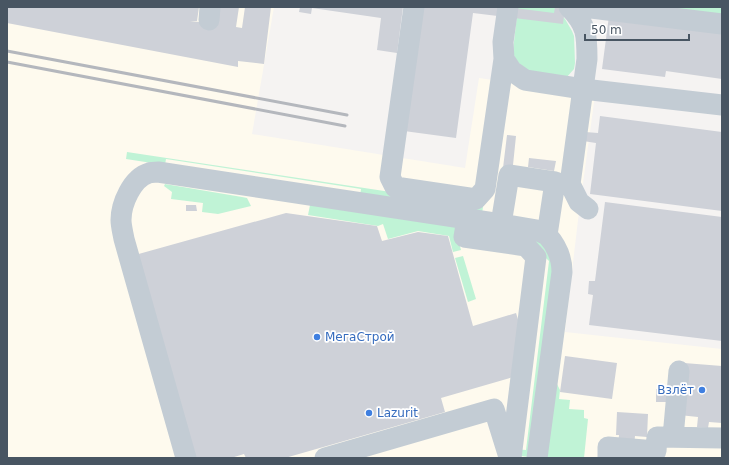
<svg xmlns="http://www.w3.org/2000/svg" width="729" height="465" viewBox="0 0 729 465" font-family="'DejaVu Sans',sans-serif">
  <style>
    .commercial { fill: #fefaee }
    .green { fill: #c0f3d6 }
    .building { fill: #ced1d8 }
    .lines { fill: none; stroke-linecap: round; stroke-linejoin: round }
    .minor { stroke: #c3ccd4; stroke-width: 21 }
    .rail { stroke: #b4b7bd; stroke-width: 3 }
    .shop-dot { fill: #3f7fe0; stroke: #fff; stroke-width: 1.5 }
    .labels { text-anchor: middle; stroke-width: 3.5; stroke-linejoin: round; paint-order: stroke }
    .shop-label { font-size: 12px; fill: #366cbe; stroke: #fff; text-anchor: start }
  </style>
  <rect width="100%" height="100%" fill="#f5f3f2"/>
  <!-- commercial -->
  <path class="commercial" d="M7,7H274L252,134L465,168L479,78L595,95L578,220L565,332L722,349V458H7Z"/>
  <!-- green -->
  <path class="green" d="M518,7H554L565,19L572,31L574,36L575,63L574,69L566,78L533,75L515,60L513,50Z
    M660,7H722V15Z
    M127,152L483,206L482,215L360,196L361,189L166,159L165,165L126,159Z
    M165,184L242,197L247,198L251,206L218,214L202,212L203,203L171,199L172,192L164,186Z
    M310,205L455,227L461,250L453,252L449,236L418,231L388,239L383,224L378,226L308,215Z
    M537,237L555,260L530,457L520,456L514,449L526,450L549,261L528,241Z
    M463,256L476,299L468,302L455,258Z
    M557,384L560,390L559,399L570,400L569,409L584,410V418L588,419L584,458H544Z"/>
  <!-- building -->
  <path class="building" d="M7,7H199L197,21H190L217,24L219,7H239L236,27L242,28L245,7H271L264,64L238,61V67L7,23Z
    M300,7H403L397,53L377,50L381,18L312,8L311,14L299,12Z
    M421,7H506L554,13L555,7H565L563,24L473,13L456,138L404,131Z
    M609,16L722,31V79L666,71L665,77L602,69Z
    M600,116L722,132V211L590,194L596,143L583,141L585,132L598,133Z
    M507,135L516,136L513,165L503,168Z
    M529,158L556,161L554,171L528,167Z
    M605,202L722,217V341L589,325L593,295L588,294L589,281H595Z
    M186,205H196L197,211H186Z
    M286,213L377,226L382,241L418,232L448,236L473,326L516,313L521,329L513,377L441,398L445,412L285,458H246L244,454L231,458H192L135,255Z
    M565,356L617,363L612,399L560,392Z
    M684,363L722,366V423L709,422L708,428L697,427L698,417L679,415Z
    M656,389L670,390V402H656Z
    M617,412L648,414L647,437L635,436L634,446L618,445L619,435H616Z"/>
  <g class="lines">
    <!-- minor -->
    <path class="minor" d="M414,7L390,177L395,187L476,199L485,189L504,59
      M508,7L503,42L504,59L512,71L525,80L583,89L722,105
      M569,7C587,25 587,35 587,59L570,184L579,202L588,209
      M583,7L722,24
      M209,20L210,7
      M467,219L464,237L526,246L536,257L511,458
      M501,224L537,230L547,235
      M673,437L679,371
      M186,458L124,239C123,233 121,226 121,220C121,204 132,178 149,173C152,172 155,172 158,172L501,224L509,175L555,182L547,235C557,246 562,257 562,272L537,458
      M325,458L494,409L508,454
      M608,458V447L656,451L657,437L722,438"/>
    <!-- rail -->
    <path class="rail" d="M7,51L347,115
      M7,62L345,126"/>
  </g>
  <!-- markers -->
  <g class="shop-dot">
    <circle cx="317" cy="337" r="4"/>
    <circle cx="702" cy="390" r="4"/>
    <circle cx="369" cy="413" r="4"/>
  </g>
  <g class="labels">
    <!-- shop labels -->
    <g class="shop-label">
      <text x="325" y="341">МегаСтрой</text>
      <text x="694" y="394" text-anchor="end">Взлёт</text>
      <text x="377" y="417">Lazurit</text>
    </g>
  </g>
  <!-- border -->
  <rect width="729" height="465" fill="none" stroke="#485562" stroke-width="16"/>
  <!-- scale -->
  <path d="M585 34v6h104v-6" fill="none" stroke="#485562" stroke-width="2"/>
  <text x="591" y="34" font-size="12" fill="#485562" stroke="#ffffff" stroke-width="3" paint-order="stroke">50 m</text>
</svg>
